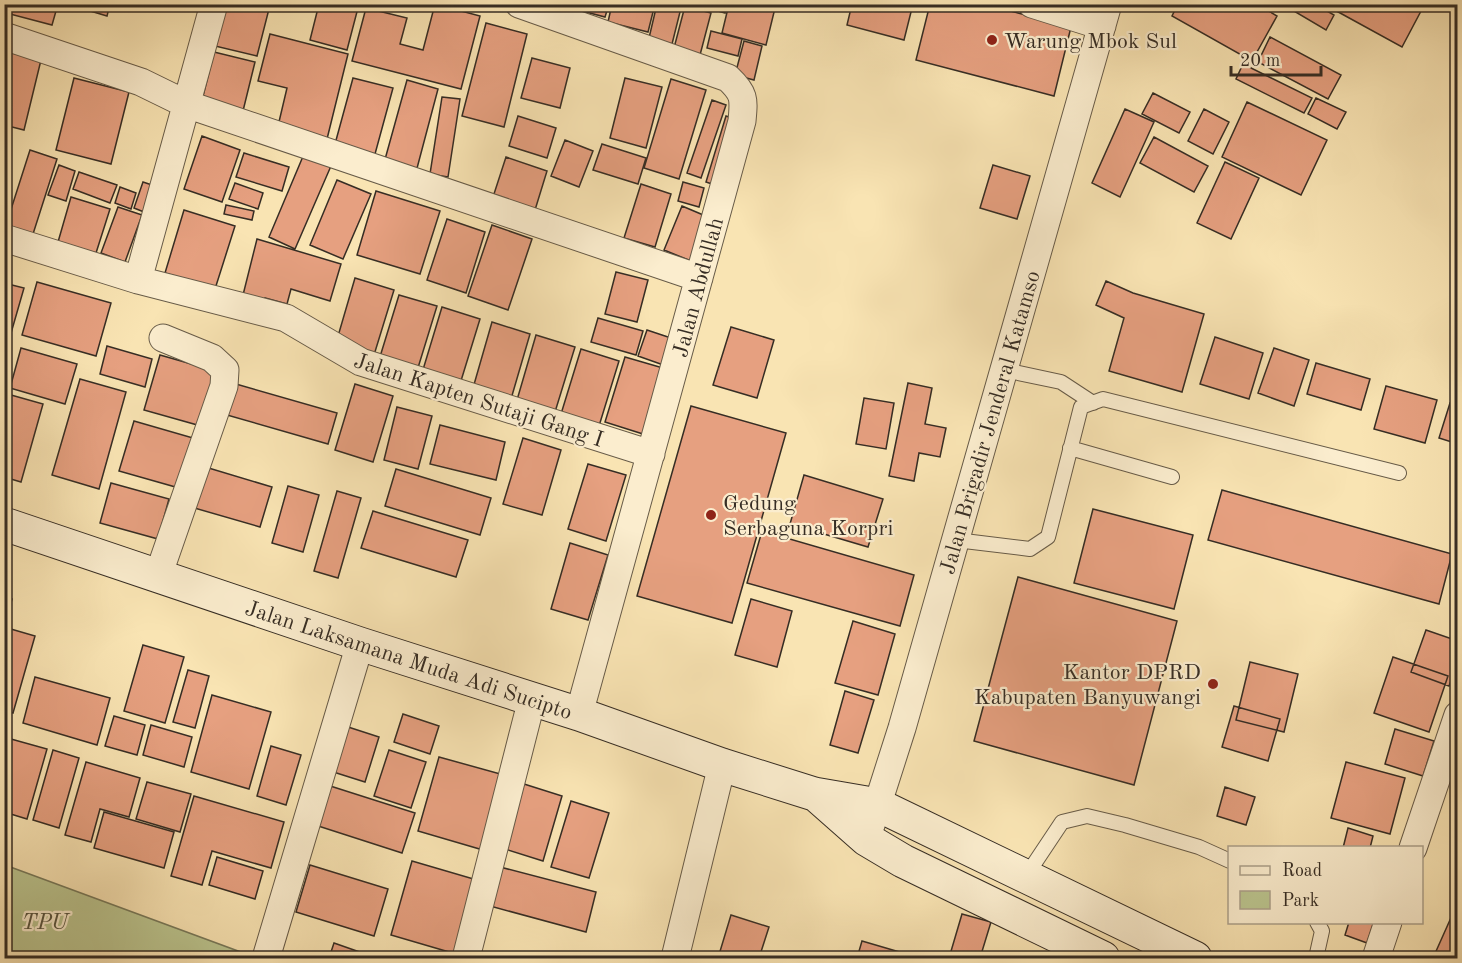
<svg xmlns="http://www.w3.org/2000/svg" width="1462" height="963" viewBox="0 0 1462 963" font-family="'Old Standard TT',serif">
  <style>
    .green { fill: #bbc58f; stroke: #78795a; stroke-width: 1.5 }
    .building { fill: #e6a080; stroke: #362d24; stroke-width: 1.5 }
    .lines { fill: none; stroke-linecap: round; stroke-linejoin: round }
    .service-casing { stroke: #675b48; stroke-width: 16 }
    .minor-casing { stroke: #675b48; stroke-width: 29 }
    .secondary-casing { stroke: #362d24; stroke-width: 35 }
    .service { stroke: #fbedce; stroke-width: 14 }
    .minor { stroke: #fbedce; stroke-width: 27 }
    .secondary { stroke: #fbedce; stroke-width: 33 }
    .poi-dot { fill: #8f2418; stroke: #fbedce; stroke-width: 2 }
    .labels { text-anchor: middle; stroke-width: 4.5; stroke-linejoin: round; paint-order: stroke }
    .poi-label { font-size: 22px; fill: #362d24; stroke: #fbedce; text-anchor: start }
    .street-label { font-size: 22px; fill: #362d24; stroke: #fbedce }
    .park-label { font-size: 22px; font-style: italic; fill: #57533f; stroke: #fbedce }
  </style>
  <rect width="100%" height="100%" fill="#f9e4b3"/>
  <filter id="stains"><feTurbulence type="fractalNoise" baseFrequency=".00333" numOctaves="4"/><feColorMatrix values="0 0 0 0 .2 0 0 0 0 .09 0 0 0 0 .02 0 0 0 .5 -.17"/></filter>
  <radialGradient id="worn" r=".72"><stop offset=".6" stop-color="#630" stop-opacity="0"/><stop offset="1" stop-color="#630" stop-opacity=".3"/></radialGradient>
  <!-- green -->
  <path class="green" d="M5,865L257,958H5Z"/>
  <!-- building -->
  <path class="building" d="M13,4H58L52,25L10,14Z
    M67,4H110L107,16Z
    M226,4L270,5L257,56L215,46Z
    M319,4H359L347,50L310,40Z
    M435,4L480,16L461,89L352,61L366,8L407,18L400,44L423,50Z
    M556,4H609L605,17Z
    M612,4H655L648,32L608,22Z
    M657,4H682L672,44L649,38Z
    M694,4H727L725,13Z
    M729,4H776L766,45L722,33Z
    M852,4H913L904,40L847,25Z
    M930,4H984L1071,27L1054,96L916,60Z
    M1178,4H1257L1277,16L1252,61L1172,16Z
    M1282,4H1315L1334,15L1326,30Z
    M1332,4H1409L1421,11L1402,47L1331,8Z
    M685,6L711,13L700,55L674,48Z
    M486,23L527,34L504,127L462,116Z
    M711,31L742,39L738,56L707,48Z
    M270,34L348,54L327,139L278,126L287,88L258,81Z
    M1270,37L1341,75L1328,99L1258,62Z
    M744,41L762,46L754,80L735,75Z
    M4,51L41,60L24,130L4,125Z
    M214,52L255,62L242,115L201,104Z
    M532,58L570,68L560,108L521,98Z
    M1243,64L1312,98L1304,113L1236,79Z
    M74,78L129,92L111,164L56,150Z
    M353,78L393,88L375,154L335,144Z
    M625,78L662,87L646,148L610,138Z
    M671,79L706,90L679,179L644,168Z
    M407,80L438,89L416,172L384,163Z
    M1153,93L1190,112L1179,133L1142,114Z
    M442,97L460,99L448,177L430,174Z
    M1316,98L1346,112L1337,129L1308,114Z
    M712,100L726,105L701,178L687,173Z
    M1247,102L1327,140L1301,195L1222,157Z
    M1125,109L1154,122L1120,197L1092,183Z
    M1204,109L1229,122L1213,154L1188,141Z
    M518,116L556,128L547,158L509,146Z
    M726,116L738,120L718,186L706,182Z
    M202,136L240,150L222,202L184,189Z
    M1154,137L1208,166L1194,192L1140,163Z
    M565,140L593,151L579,187L551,176Z
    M602,144L646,158L638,184L593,170Z
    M30,150L57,159L33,234L6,225Z
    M244,153L289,167L282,191L236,177Z
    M304,154L331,166L295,249L269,237Z
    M506,157L547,171L535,210L493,197Z
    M1225,162L1259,178L1231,239L1197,223Z
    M59,165L75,171L66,201L48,195Z
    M993,165L1030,176L1017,219L980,208Z
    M79,172L117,185L110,203L73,189Z
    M337,180L371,194L343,259L310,245Z
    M143,182L158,187L149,214L134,208Z
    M683,182L704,188L699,207L678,201Z
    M235,183L263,193L258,209L229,199Z
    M641,184L671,194L655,247L624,238Z
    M120,187L136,193L131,209L115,203Z
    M376,191L440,211L420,274L357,255Z
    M71,197L110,209L96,253L58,242Z
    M226,205L254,211L252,220L224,214Z
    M682,206L708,217L691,261L664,250Z
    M118,207L142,215L125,262L101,253Z
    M184,210L235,226L215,289L165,273Z
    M447,219L485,232L466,293L427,280Z
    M492,225L532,239L508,310L468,296Z
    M257,239L341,264L330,301L291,289L287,304L265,298L263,308L241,303Z
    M616,272L648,280L637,322L605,314Z
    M355,278L394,290L374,355L336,343Z
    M1106,281L1133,293L1204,314L1182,392L1109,371L1124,318L1096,305Z
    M37,282L111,303L96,356L22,335Z
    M4,283L24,288L5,354H4Z
    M399,295L437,306L417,371L379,360Z
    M442,307L480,319L460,384L422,373Z
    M598,318L643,331L636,355L591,342Z
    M492,322L530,334L511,399L473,388Z
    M731,327L774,340L757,398L713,385Z
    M647,330L677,340L669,367L638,356Z
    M536,335L575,347L555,412L517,400Z
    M1215,337L1263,353L1249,399L1200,384Z
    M107,346L152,359L145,387L100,374Z
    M21,348L77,364L65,404L10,388Z
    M1274,348L1309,360L1294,406L1258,393Z
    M581,349L619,361L599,426L561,414Z
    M160,355L216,371L201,426L144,410Z
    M625,357L663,368L643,434L605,422Z
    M1316,363L1370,379L1361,410L1307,394Z
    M80,379L126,392L99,489L52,475Z
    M229,382L337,413L328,444L220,413Z
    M908,383L932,388L925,424L946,428L940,457L919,453L914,481L889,476Z
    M355,384L393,396L373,462L335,450Z
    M1386,386L1437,400L1425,443L1374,429Z
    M4,393L43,404L21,482L4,477Z
    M864,398L894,403L886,449L856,444Z
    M1450,403L1458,406V444L1439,438Z
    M691,406L786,433L732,623L637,596Z
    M397,407L432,416L418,469L384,460Z
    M134,421L193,438L179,488L119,471Z
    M440,425L505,442L496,480L430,464Z
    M523,438L561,450L542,515L503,504Z
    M588,464L626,475L606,541L568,529Z
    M202,466L272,487L260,527L191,507Z
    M396,469L491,498L480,535L385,506Z
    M804,475L883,499L868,547L790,524Z
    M111,483L169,499L158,539L100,523Z
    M288,486L319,495L303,552L272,543Z
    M1222,490L1452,554L1439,604L1208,540Z
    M337,491L361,498L338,578L314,571Z
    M1093,509L1193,535L1174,609L1074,583Z
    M373,511L468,540L456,577L361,548Z
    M762,531L914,575L900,626L747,583Z
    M570,543L608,555L588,620L551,609Z
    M1018,577L1177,621L1134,785L974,741Z
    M4,597L12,599L7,618L4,617Z
    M751,599L792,611L777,667L735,655Z
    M853,621L895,634L878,695L835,683Z
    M4,627L35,636L13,713L4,710Z
    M1426,630L1458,641V663L1449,686L1411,672Z
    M143,645L184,657L165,723L124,711Z
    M1393,657L1448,676L1429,732L1374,713Z
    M1250,662L1298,674L1284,732L1236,720Z
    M188,670L209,676L195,728L173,722Z
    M35,677L110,698L97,745L23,723Z
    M845,691L874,700L858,753L830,745Z
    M212,695L271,712L249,789L191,772Z
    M1234,706L1280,719L1268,761L1222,747Z
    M403,714L439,726L430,754L394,742Z
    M114,716L145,725L137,755L105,746Z
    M151,725L192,737L184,767L143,755Z
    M342,725L379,737L365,782L327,770Z
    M1395,729L1434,741L1423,776L1385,764Z
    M11,739L47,749L27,819L4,812V762Z
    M271,746L301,755L286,805L257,796Z
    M53,750L79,758L59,828L33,820Z
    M389,750L426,762L411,808L374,796Z
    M439,757L504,775L483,850L418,831Z
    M86,762L140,778L129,817L100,809L91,842L65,835Z
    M1346,762L1405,778L1390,834L1331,818Z
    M147,782L191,794L180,832L136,819Z
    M324,784L415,813L402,853L312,824Z
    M524,784L562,796L543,861L505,849Z
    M1225,787L1255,797L1246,825L1217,816Z
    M194,796L284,822L271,868L212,851L202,885L171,876Z
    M571,801L609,813L589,878L551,867Z
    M104,812L174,832L164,868L94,848Z
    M1348,828L1373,836L1370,848H1343Z
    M217,857L263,871L255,899L209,885Z
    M412,861L477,880L456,954L391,935Z
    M310,865L388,889L374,936L296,912Z
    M500,867L596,892L586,932L490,906Z
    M1458,902V958H1433Z
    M962,914L991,922L980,958H949Z
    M731,915L769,927L759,958H718Z
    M1349,922H1374L1367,943L1345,935Z
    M862,941L920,958H857Z
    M334,943L371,956L370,958H329Z"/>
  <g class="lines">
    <!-- service casing -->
    <g class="service-casing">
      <path id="service" d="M1004,370L1061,382L1093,403
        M1070,448L1172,477
        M956,540L1030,549L1048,537L1081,407L1103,399L1399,473
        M1026,876L1062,822L1087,816L1125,825L1199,847L1230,861
        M1316,958L1322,931L1317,922"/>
    </g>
    <!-- minor casing -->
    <g class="minor-casing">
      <path id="minor" d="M519,4L728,78C745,94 744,99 742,121L579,714
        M1032,4L1102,26
        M4,36L141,82L186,104L699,278
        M4,238L138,280L286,318L361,362L651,454
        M138,280L214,4
        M158,576L224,386L225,370L212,358L163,338
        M871,825L902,728L1108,4
        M1413,848L1458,715
        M266,958L360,644
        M466,958L532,699
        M675,958L722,765
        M1376,958L1388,922"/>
    </g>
    <!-- secondary casing -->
    <g class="secondary-casing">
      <path id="secondary" d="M4,524L360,644L579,714L722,765L814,794L878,805L1195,958
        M815,794L866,839L903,861L1103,958"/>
    </g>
    <!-- service -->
    <use href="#service" class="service"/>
    <!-- minor -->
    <use href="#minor" class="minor"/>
    <!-- secondary -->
    <use href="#secondary" class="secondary"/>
  </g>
  <!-- markers -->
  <g class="poi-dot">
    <circle cx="992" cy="40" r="6"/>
    <circle cx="711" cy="515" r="6"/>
    <circle cx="1213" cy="684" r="6"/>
  </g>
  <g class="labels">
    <!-- poi labels -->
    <g class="poi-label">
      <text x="1004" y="48">Warung Mbok Sul</text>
      <text x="723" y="510">Gedung<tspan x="723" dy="25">Serbaguna Korpri</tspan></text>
      <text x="1201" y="679" text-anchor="end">Kantor DPRD<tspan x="1201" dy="25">Kabupaten Banyuwangi</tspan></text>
    </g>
    <!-- street labels -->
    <g class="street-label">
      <text transform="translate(697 287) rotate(-75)" y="8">Jalan Abdullah</text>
      <text transform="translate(479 399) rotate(18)" y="8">Jalan Kapten Sutaji Gang I</text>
      <text transform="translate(989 422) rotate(-74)" y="8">Jalan Brigadir Jenderal Katamso</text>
      <text transform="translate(409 659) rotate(18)" y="8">Jalan Laksamana Muda Adi Sucipto</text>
    </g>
    <!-- park labels -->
    <g class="park-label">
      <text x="45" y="929">TPU</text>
    </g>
  </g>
  <!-- margin -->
  <rect width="1462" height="963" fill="none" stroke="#f9e4b3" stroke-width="24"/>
  <rect x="6" y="6" width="1450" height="951" fill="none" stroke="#362d24" stroke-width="3"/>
  <rect x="12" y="12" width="1438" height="939" fill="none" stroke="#362d24" stroke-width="1.5"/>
  <!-- legend -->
  <rect x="1228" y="846" width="195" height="78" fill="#fbedce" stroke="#aca08a" stroke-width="1.5"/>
  <rect x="1240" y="866" width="30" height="9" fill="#fbedce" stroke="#aca08a" stroke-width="1.5"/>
  <text x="1282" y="876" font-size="18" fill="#362d24">Road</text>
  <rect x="1240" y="891" width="30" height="18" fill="#bbc58f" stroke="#aca08a" stroke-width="1.5"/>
  <text x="1282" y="906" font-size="18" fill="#362d24">Park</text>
  <!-- scale -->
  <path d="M1231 66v9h90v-9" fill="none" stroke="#362d24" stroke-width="3"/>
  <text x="1240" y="66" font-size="18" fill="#362d24" stroke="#fbedce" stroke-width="4.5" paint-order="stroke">20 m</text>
  <rect width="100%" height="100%" filter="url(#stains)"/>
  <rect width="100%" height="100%" fill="url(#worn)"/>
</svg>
